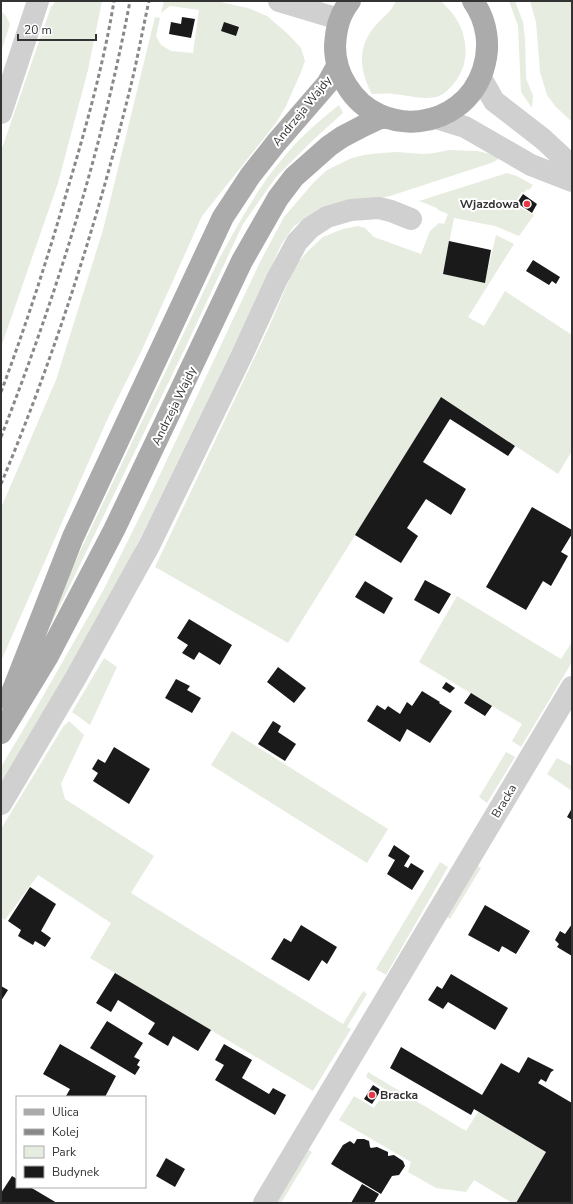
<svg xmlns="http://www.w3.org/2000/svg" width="573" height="1204" viewBox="0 0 573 1204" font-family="'Nunito Sans',sans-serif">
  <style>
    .green { fill: #e6ecdf }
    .building { fill: #1a1a1a }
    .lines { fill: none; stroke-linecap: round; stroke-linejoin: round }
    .minor { stroke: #d0d0d0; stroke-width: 22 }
    .major { stroke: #ababab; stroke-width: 22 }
    .rail { stroke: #888; stroke-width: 3; stroke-dasharray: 4 3; stroke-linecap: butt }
    .poi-dot { fill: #e63946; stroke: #fff; stroke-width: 1.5 }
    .labels { text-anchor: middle; stroke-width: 4; stroke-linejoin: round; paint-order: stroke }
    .street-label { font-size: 12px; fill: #333; stroke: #fff }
    .poi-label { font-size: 12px; font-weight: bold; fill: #333; stroke: #fff; text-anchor: end }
  </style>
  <rect width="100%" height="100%" fill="#fff"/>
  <!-- green -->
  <path class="green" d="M56,1H102L88,70L58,183L1,347V151L51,7Z
    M164,1H216L248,8L267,16L288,34L301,48L305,61L301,72L286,106L276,123L202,216L141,352L107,420L1,661V508L56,380L103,230L155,17L160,18L156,36L161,45L171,51L193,53L199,10L170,6L161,13Z
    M396,1H440C465,20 475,56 455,82C451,87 445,94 439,96C424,101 409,95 394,94C387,93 379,94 372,94C359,71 357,46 376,25C383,17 392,11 396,1Z
    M509,1H515L523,22L525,39L526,78L533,96L532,108L521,92L518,26Z
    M530,1H572V122L556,107L547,95L540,72L536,22Z
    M1,11L6,16L10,24L1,52Z
    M339,105L343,113L314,139L276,177L243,224L188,342L42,643L36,644L219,259C238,225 257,188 283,158C299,138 319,121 339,105Z
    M448,150L477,151L499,156L497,160L491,163L390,196L315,212L294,226L281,245L255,303L133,553L72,669L1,782V767L39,703L103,591L149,498L260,262L284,217L314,182L327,170L352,158L364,155L381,153L397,152L423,154L435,153Z
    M507,173L517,176L533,185L529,190L527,189L524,193L522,192L514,204L534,215L519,236L495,226L454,218L443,274L485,282L496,235L514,244L468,317L484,326L505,291L572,335V451L558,474L441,397L288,643L155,567L269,327L295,266L308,251L323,237L343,229L358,226L365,228L374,237L421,254L430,231L439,223L444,224L448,214L438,210L437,208L419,201Z
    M457,596L561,659L572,642V662L521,747L512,741L522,724L419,662Z
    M104,658L117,667L90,725L72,712Z
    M69,721L84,735L61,784L65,799L154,856L131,893L343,1024L363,991L367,994L347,1027L351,1029L313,1091L90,958L111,923L38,875L5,920L1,918V829L63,727Z
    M232,731L388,829L367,863L211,765Z
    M506,752L515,757L487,803L479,797Z
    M557,758L572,766V791L547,774Z
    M440,862L448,867L386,975L376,969Z
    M478,866L481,868L450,919L447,917Z
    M368,1072L466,1131L478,1112L546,1152L516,1203H512L474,1180L466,1192L436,1188L408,1172L411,1162L339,1120L354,1096L374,1108L386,1090L366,1077Z
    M307,1149L312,1152L281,1203H275Z"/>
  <!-- building -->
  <path class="building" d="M182,17L195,19L191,38L169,34L171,22L181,24Z
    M224,22L239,27L236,36L221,31Z
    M523,194L537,204L532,213L517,203Z
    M449,241L491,250L485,283L443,274Z
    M533,260L560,277L556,284L552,281L549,285L526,271Z
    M441,397L515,446L508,456L450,419L423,462L466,489L451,515L426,499L407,528L418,536L401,563L355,535Z
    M532,507L572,530V534L561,552L568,556L551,586L543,581L526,610L486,587Z
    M425,580L451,594L439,614L414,600Z
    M365,581L393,598L384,614L355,597Z
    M189,619L232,645L220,665L199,652L194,660L182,653L188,645L177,638Z
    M278,667L306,688L294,703L267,682Z
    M176,679L190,686L187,690L201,698L192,713L165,698Z
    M446,682L455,688L450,693L442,688Z
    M422,691L440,702L439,703L452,711L430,743L407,729L400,742L367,721L377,705L385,710L388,706L400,714L407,702L412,706Z
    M471,693L492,706L485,716L464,703Z
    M273,721L281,726L278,732L296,744L285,761L258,744Z
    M114,747L150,769L129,804L93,781L98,773L92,769L98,759L105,763Z
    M572,808V820L567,817Z
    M394,845L410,856L404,866L408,868L411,863L424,871L412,890L387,874L395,860L388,856Z
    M30,887L56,904L41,931L51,938L45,947L35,941L33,945L18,936L21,930L8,921Z
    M485,905L530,931L516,954L502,946L499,952L468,935Z
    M572,924V956L557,947L559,944L555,940L560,931L565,934Z
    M301,925L337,947L327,964L322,960L309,981L271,959L284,938L291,942Z
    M115,973L211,1030L198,1051L173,1036L168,1046L148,1034L155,1023L118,1000L111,1012L96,1003Z
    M451,974L508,1008L495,1030L448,1002L443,1009L428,1000L437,986L442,989Z
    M1,986L8,990L1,1001Z
    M107,1021L143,1043L134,1057L140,1060L137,1065L140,1067L135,1075L90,1048Z
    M60,1044L116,1076L105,1097H69L66,1096L70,1089L43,1074Z
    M224,1044L252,1060L242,1078L269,1094L273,1088L286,1095L275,1115L215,1080L224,1065L215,1060Z
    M401,1047L482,1095L501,1063L519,1073L528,1057L554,1070L551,1072L546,1082L541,1079L538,1083L572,1103V1203H516L546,1152L474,1109L471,1115L390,1068Z
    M373,1085L381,1090L372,1104L364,1099Z
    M357,1139H364L369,1141L370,1147L371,1148L377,1147L388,1152V1156L394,1155L403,1161L405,1166L399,1175L392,1176L381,1194L331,1164L343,1145L350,1141L354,1144Z
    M166,1158L185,1169L175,1187L156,1176Z
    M12,1176L17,1179V1187H30L57,1203H1V1193Z
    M362,1184L379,1194L374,1203H351Z"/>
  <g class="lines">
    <!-- minor -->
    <path class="minor" d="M279,1L339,19
      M481,78L494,101L543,139L572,166
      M1,113L38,1
      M436,118L465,127L531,165L572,181
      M1,804L75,679L149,546L242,355L277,279L297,242L310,228L327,217L351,210L379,208L391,211L411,219
      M264,1203L572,687"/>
    <!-- major -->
    <path class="major" d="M350,1C339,15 336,29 335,46C335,60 339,74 347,86C380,140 463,131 483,70C491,46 487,21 473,1
      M9,700L73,537L223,217L250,176L276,143L327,84L337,66
      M1,733L48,656L114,530L242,261L278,198L294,177L329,146L342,137L363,126L380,118H387"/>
    <!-- rail -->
    <path class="rail" d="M1,392C25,328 46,263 65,198C84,134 103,68 114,1
      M1,437C56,296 102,150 130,1
      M1,484C54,357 96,226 129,93C137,62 142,32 149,1"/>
  </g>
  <!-- markers -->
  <g class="poi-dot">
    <circle cx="527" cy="204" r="4"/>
    <circle cx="372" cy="1095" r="4"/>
  </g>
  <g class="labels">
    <!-- street labels -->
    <g class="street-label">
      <text transform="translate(302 111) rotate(-51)" y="4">Andrzeja Wajdy</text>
      <text transform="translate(174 406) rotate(-64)" y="4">Andrzeja Wajdy</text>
      <text transform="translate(504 801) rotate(-59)" y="4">Bracka</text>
    </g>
    <!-- poi labels -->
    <g class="poi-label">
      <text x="519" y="208">Wjazdowa</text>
      <text x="380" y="1099" text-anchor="start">Bracka</text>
    </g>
  </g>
  <!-- border -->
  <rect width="573" height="1204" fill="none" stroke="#333333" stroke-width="4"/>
  <!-- legend -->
  <rect x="16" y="1096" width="130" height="92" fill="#ffffff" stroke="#adadad"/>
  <rect x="24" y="1109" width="20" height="6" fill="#ababab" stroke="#adadad"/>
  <text x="52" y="1116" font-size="12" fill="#333333">Ulica</text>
  <rect x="24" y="1129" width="20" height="6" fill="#888888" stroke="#adadad"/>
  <text x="52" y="1136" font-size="12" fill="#333333">Kolej</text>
  <rect x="24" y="1146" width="20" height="12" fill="#e6ecdf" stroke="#adadad"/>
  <text x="52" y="1156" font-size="12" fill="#333333">Park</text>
  <rect x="24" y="1166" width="20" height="12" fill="#1a1a1a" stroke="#adadad"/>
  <text x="52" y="1176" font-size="12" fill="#333333">Budynek</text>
  <!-- scale -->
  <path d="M18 34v6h78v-6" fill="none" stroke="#333333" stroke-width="2"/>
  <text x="24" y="34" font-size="12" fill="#333333" stroke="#ffffff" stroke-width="3" paint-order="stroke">20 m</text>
</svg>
